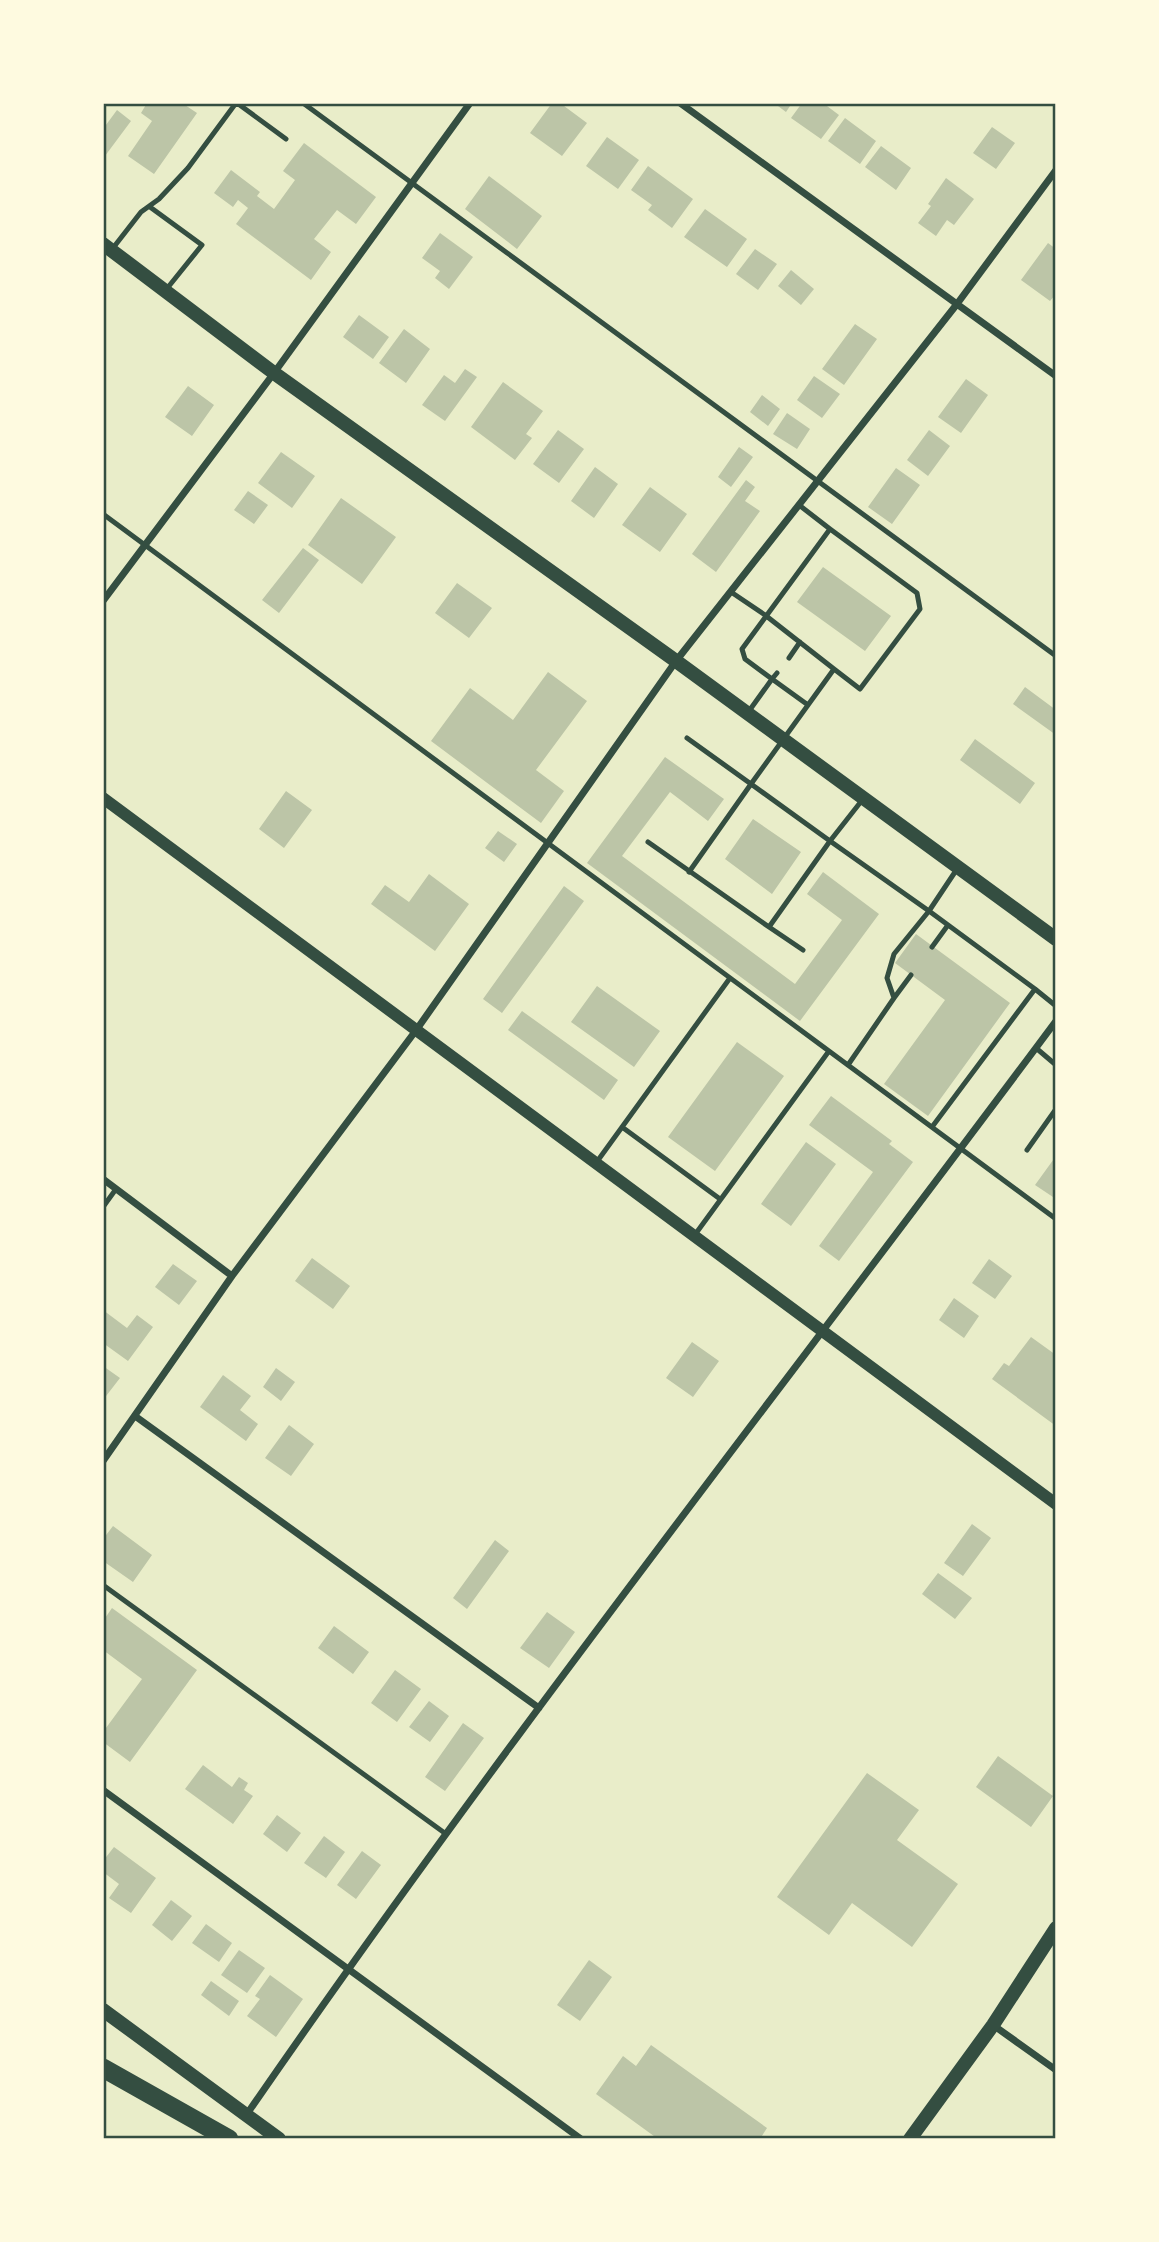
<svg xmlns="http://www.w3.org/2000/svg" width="1159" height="2242" viewBox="0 0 1159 2242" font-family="'Fira Sans',sans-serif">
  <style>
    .building { fill: #bcc5a7 }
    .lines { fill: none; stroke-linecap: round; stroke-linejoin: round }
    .service { stroke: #344e41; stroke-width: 5 }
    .minor { stroke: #344e41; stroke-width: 7 }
    .tertiary { stroke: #344e41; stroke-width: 12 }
    .secondary { stroke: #344e41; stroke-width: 14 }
    .motorway { stroke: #344e41; stroke-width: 19 }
    .neatline { fill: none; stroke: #344e41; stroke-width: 2.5 }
  </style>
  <rect width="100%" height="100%" fill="#e9edc9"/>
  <!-- building -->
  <path class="building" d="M147,103H182L197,113L154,174L128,156L152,121L141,113Z
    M552,103H560L587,123L562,156L530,133Z
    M774,103H792L786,112Z
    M802,103H823L839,115L821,139L791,118Z
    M117,110L131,121L105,156L103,154V129Z
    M845,118L876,141L860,164L828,141Z
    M992,127L1015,143L996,169L973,153Z
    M607,137L639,160L618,189L586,166Z
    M304,143L376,197L356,224L337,210L314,239L331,252L311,280L236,224L248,208L238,200L233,207L214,193L231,170L260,192L257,196L274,209L295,180L283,171Z
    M881,146L911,168L896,190L865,167Z
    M648,166L693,199L672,228L648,210L652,205L631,190Z
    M489,176L542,216L517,249L465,209Z
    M946,178L974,199L954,225L947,220L936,236L918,223L931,206L928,204Z
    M705,209L747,239L727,267L684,237Z
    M440,233L473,257L449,289L435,278L440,271L422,258Z
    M1048,243L1056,249V294L1050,301L1021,280Z
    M755,249L777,264L758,290L736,274Z
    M791,270L814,289L801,305L778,286Z
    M359,315L389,337L373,359L343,337Z
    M855,324L877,339L844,385L822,369Z
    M404,329L430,349L406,383L379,363Z
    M465,369L477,377L445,421L422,405L444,375L455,383Z
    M814,376L840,394L822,418L797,400Z
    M966,379L988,395L961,433L938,417Z
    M503,382L543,411L526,434L532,438L515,460L471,427Z
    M188,386L214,405L192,436L165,417Z
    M762,395L780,409L768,426L750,412Z
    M787,413L810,429L797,449L773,434Z
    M558,430L584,449L559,483L533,464Z
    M929,430L950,446L928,476L907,460Z
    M739,447L753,457L731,487L718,477Z
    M281,452L315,476L292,508L258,483Z
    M595,467L618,484L594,518L571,501Z
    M896,468L920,485L892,524L868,507Z
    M746,480L755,487L745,501L760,511L716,572L692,554Z
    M650,487L687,514L660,552L622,525Z
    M248,491L268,505L254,524L234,510Z
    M341,498L396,537L362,584L308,545Z
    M303,548L319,560L279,613L262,600Z
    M823,567L891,616L865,651L797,602Z
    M457,583L492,608L469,638L435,613Z
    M548,672L587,701L536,770L564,791L541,823L431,741L470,688L513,720Z
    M1025,687L1056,710V735L1013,704Z
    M975,739L1035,783L1020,804L960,760Z
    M665,757L724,799L708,821L670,792L622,856L795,984L842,920L807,894L823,872L879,914L800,1021L587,863Z
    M286,791L312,810L284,848L259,829Z
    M753,819L801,852L772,894L725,859Z
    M498,831L517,844L504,862L485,848Z
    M429,874L469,904L435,951L371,904L385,885L409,902Z
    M564,886L584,901L502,1013L483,999Z
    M916,934L1010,1003L928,1116L884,1084L945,1000L895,963Z
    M597,986L660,1031L634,1067L571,1022Z
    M522,1011L618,1080L604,1100L508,1030Z
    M737,1042L784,1076L715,1171L668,1137Z
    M831,1096L892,1141L889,1144L913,1162L839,1261L819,1246L873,1172L809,1125Z
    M806,1142L836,1164L791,1226L761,1204Z
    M1056,1156V1199L1035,1185Z
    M312,1258L350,1286L333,1309L295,1281Z
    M989,1259L1012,1276L995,1299L972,1283Z
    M173,1264L197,1281L179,1305L155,1287Z
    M954,1298L979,1316L964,1338L939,1320Z
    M103,1310L127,1328L137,1315L153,1327L128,1361L103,1343Z
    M1031,1337L1056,1355V1426L992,1379L1004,1363L1009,1366Z
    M692,1342L719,1361L693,1397L666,1378Z
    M103,1366L120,1378L103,1400Z
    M276,1368L295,1382L281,1401L263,1387Z
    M223,1375L251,1396L240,1410L258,1424L246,1441L200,1407Z
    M289,1425L314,1444L291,1476L265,1458Z
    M972,1524L991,1538L963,1576L944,1563Z
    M113,1526L152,1555L133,1582L103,1561V1539Z
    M495,1540L509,1551L467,1609L453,1598Z
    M938,1573L972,1598L955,1619L922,1594Z
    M112,1608L197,1670L130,1762L103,1742V1732L142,1679L103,1650V1621Z
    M547,1612L575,1632L549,1668L520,1648Z
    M334,1626L369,1652L353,1674L318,1648Z
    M395,1670L421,1689L397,1722L371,1703Z
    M429,1701L449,1716L430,1742L409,1727Z
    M463,1723L484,1738L445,1791L425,1777Z
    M998,1756L1053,1796L1031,1827L976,1787Z
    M203,1765L232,1787L239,1777L248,1783L244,1790L253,1796L233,1824L185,1789Z
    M867,1773L919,1810L897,1840L958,1884L912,1947L852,1903L829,1935L777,1897Z
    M277,1815L301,1833L287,1852L263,1834Z
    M324,1836L345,1852L326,1878L304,1863Z
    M114,1847L156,1878L131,1913L109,1898L119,1884L103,1872V1861Z
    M362,1851L381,1865L356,1899L337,1885Z
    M171,1900L192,1916L172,1941L152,1925Z
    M206,1924L232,1943L219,1962L192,1943Z
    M239,1950L265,1968L247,1993L221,1975Z
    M589,1960L612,1977L580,2021L557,2005Z
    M270,1975L303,1999L276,2037L247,2016L260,1999L255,1996Z
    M211,1981L239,2001L229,2016L201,1995Z
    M651,2045L767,2128L760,2139H658L596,2094L623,2056L636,2066Z"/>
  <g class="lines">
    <!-- service -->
    <path class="service" d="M237,103L286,139
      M303,103L1056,656
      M150,207L202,245L165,291
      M113,248L141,212L159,199L188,168L236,103
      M799,505L830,529
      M103,514L1056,1219
      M789,658L800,642
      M777,673L772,679L808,705
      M749,711L772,679L745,659L742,649L830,529L917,593L920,609L860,689L834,669
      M687,738L751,784L834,669L765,615L731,592
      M648,842L769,927
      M957,869L929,911L1035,989
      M689,872L751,784L830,841L863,799
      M932,947L948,925
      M803,950L769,927L830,841L929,911L894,954L887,978L894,998L848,1065
      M894,998L911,975
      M1036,1048L1056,1065
      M622,1127L720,1199
      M932,1127L1035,989L1056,1006
      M1027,1150L1056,1109
      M596,1163L730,978
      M103,1207L116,1189
      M694,1236L829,1051
      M103,1585L446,1834"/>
    <!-- minor -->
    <path class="minor" d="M680,103L1056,376
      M103,601L274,373L470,103
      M103,1179L232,1276
      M135,1416L539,1708
      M103,1461L232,1276L417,1029L676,661L957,304L1056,170
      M103,1790L581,2139
      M993,2025L1056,2070
      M247,2114C504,1741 785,1385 1056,1021"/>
    <!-- tertiary -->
    <path class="tertiary" d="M103,798L1056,1504"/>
    <!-- secondary -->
    <path class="secondary" d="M103,244L274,373L676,661L1056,939
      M103,2010L279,2139
      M910,2139L993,2025L1056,1928"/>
    <!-- motorway -->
    <path class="motorway" d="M103,2068L229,2139"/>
  </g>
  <!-- border -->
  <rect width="1159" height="2242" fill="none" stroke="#fefae0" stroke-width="210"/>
  <rect x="105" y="105" width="949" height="2032" class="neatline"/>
</svg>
